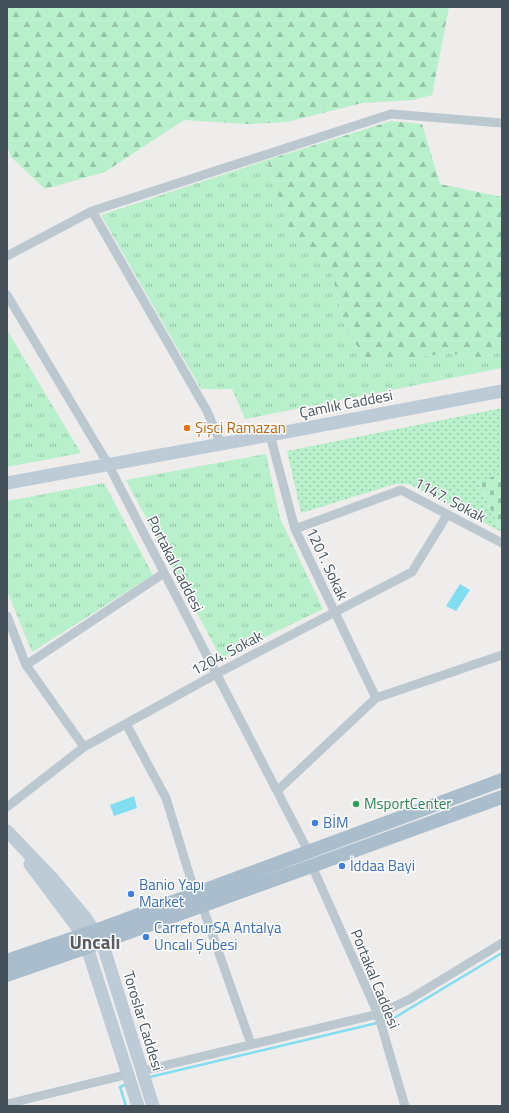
<svg xmlns="http://www.w3.org/2000/svg" width="509" height="1113" viewBox="0 0 509 1113" font-family="'Titillium Web',sans-serif">
  <style>
    .grass { fill: url(#grass-tufts) }
    .forest { fill: url(#forest-firs) }
    .cemetery { fill: url(#cemetery-stones) }
    .park { fill: url(#park-dots) }
    .water { fill: #81def0 }
    .lines { fill: none; stroke-linecap: round; stroke-linejoin: round }
    .stream { stroke: #81def0; stroke-width: 2.5 }
    .street { stroke: #bcc8d0; stroke-width: 9 }
    .secondary { stroke: #bdcbd7; stroke-width: 13 }
    .primary { stroke: #aabdcd; stroke-width: 14 }
    .food-dot { fill: #e8710a; stroke: #fff; stroke-width: 1.5 }
    .leisure-dot { fill: #2e9e5b; stroke: #fff; stroke-width: 1.5 }
    .shop-dot { fill: #3f7fe0; stroke: #fff; stroke-width: 1.5 }
    .labels { text-anchor: middle; stroke-width: 3; stroke-linejoin: round; paint-order: stroke }
    .street-label { font-size: 15px; fill: #44515a; stroke: #fff }
    .food-label { font-size: 15px; fill: #c56008; stroke: #fff; text-anchor: start }
    .leisure-label { font-size: 15px; fill: #27864d; stroke: #fff; text-anchor: start }
    .shop-label { font-size: 15px; fill: #366cbe; stroke: #fff; text-anchor: start }
    .district-label { font-size: 19px; font-weight: bold; fill: #595d62; stroke: #fff }
  </style>
  <defs>
    <pattern id="grass-tufts" width="24" height="20" patternUnits="userSpaceOnUse"><rect width="24" height="20" fill="#b7f0ca"/><path d="M3 7l-1-3M5 7V3M7 7l1-3M15 17l-1-3M17 17v-4M19 17l1-3" fill="none" stroke="#96c5a7"/></pattern>
    <pattern id="forest-firs" width="22" height="20" patternUnits="userSpaceOnUse"><rect width="22" height="20" fill="#b7f0ca"/><path d="M5 1l3.5 6h-7zM16 11l3.5 6h-7z" fill="#96c5a7"/></pattern>
    <pattern id="cemetery-stones" width="16" height="16" patternUnits="userSpaceOnUse"><rect width="16" height="16" fill="#b7f0ca"/><path d="M2 7V4a2 2 0 0 1 4 0v3zM10 15v-3a2 2 0 0 1 4 0v3z" fill="#96c5a7"/></pattern>
    <pattern id="park-dots" width="8" height="8" patternUnits="userSpaceOnUse"><rect width="8" height="8" fill="#b7f0ca"/><path d="M2 2h.1M6 6h.1" fill="none" stroke="#96c5a7" stroke-width="1.8" stroke-linecap="round"/></pattern>
  </defs>
  <rect width="100%" height="100%" fill="#efecec"/>
  <!-- grass -->
  <path class="grass" d="M267,160L289,228L330,265L346,332L371,363L448,353L481,358L502,351V368L245,419L232,389H201L101,215Z
    M7,330L81,453L7,467Z
    M266,454L280,518L323,609L221,658L126,480Z
    M104,483L153,575L32,652L7,591V501Z"/>
  <!-- forest -->
  <path class="forest" d="M7,7H449L432,95L413,100L362,103L287,122L248,124L184,120L105,172L45,189L10,156L7,143Z
    M391,121L422,124L440,184L502,197V351L481,358L448,353L371,363L346,332L330,265L289,228L267,160Z"/>
  <!-- cemetery -->
  <path class="cemetery" d="M502,474V532L500,531L478,480Z"/>
  <!-- park -->
  <path class="park" d="M502,408V474L478,481L500,531L409,484H395L301,513L287,451Z"/>
  <!-- water -->
  <path class="water" d="M460,584L470,590L456,611L446,606Z
    M134,796L137,808L114,816L110,805Z"/>
  <g class="lines">
    <!-- stream -->
    <path class="stream" d="M382,1021L394,1018L502,953
      M150,1077L377,1023
      M126,1106L120,1087L127,1084"/>
    <!-- street -->
    <path class="street" d="M92,211L207,411L221,444
      M7,256L92,211L391,114L502,123
      M7,295L108,464L308,851
      M270,435L295,529L376,698
      M295,529L401,490L502,543
      M7,616L26,665L84,747
      M26,665L164,573
      M126,724L166,798L195,893
      M277,791L376,698L502,655
      M7,807L84,747L216,674L412,572L447,515
      M312,866L378,1014L405,1106
      M202,905L251,1044
      M142,1071L378,1014L410,999L502,943
      M7,1104L129,1074"/>
    <!-- secondary -->
    <path class="secondary" d="M7,483L270,435L502,391
      M7,831L52,878L84,916L102,942L153,1106
      M30,864L83,935L138,1106"/>
    <!-- primary -->
    <path class="primary" d="M7,961L95,931L502,780
      M7,975L102,942L502,797"/>
  </g>
  <!-- markers -->
  <circle class="food-dot" cx="187" cy="428" r="4"/>
  <circle class="leisure-dot" cx="356" cy="804" r="4"/>
  <g class="shop-dot">
    <circle cx="315" cy="823" r="4"/>
    <circle cx="342" cy="866" r="4"/>
    <circle cx="131" cy="894" r="4"/>
    <circle cx="146" cy="937" r="4"/>
  </g>
  <g class="labels">
    <!-- street labels -->
    <g class="street-label">
      <text transform="translate(346 404) rotate(-11)" y="5">Çamlık Caddesi</text>
      <text transform="translate(450 500) rotate(28)" y="5">1147. Sokak</text>
      <text transform="translate(175 564) rotate(63)" y="5">Portakal Caddesi</text>
      <text transform="translate(327 564) rotate(65)" y="5">1201. Sokak</text>
      <text transform="translate(227 653) rotate(-28)" y="5">1204. Sokak</text>
      <text transform="translate(375 979) rotate(68)" y="5">Portakal Caddesi</text>
      <text transform="translate(143 1021) rotate(73)" y="5">Toroslar Caddesi</text>
    </g>
    <!-- food labels -->
    <g class="food-label">
      <text x="195" y="433">Şişci Ramazan</text>
    </g>
    <!-- leisure labels -->
    <g class="leisure-label">
      <text x="364" y="809">MsportCenter</text>
    </g>
    <!-- shop labels -->
    <g class="shop-label">
      <text x="323" y="828">BİM</text>
      <text x="350" y="871">İddaa Bayi</text>
      <text x="139" y="890">Banio Yapı<tspan x="139" dy="17">Market</tspan></text>
      <text x="154" y="933">CarrefourSA Antalya<tspan x="154" dy="17">Uncalı Şubesi</tspan></text>
    </g>
    <!-- district labels -->
    <g class="district-label">
      <text x="95" y="949">Uncalı</text>
    </g>
  </g>
  <!-- border -->
  <rect width="509" height="1113" fill="none" stroke="#44515a" stroke-width="16"/>
</svg>
